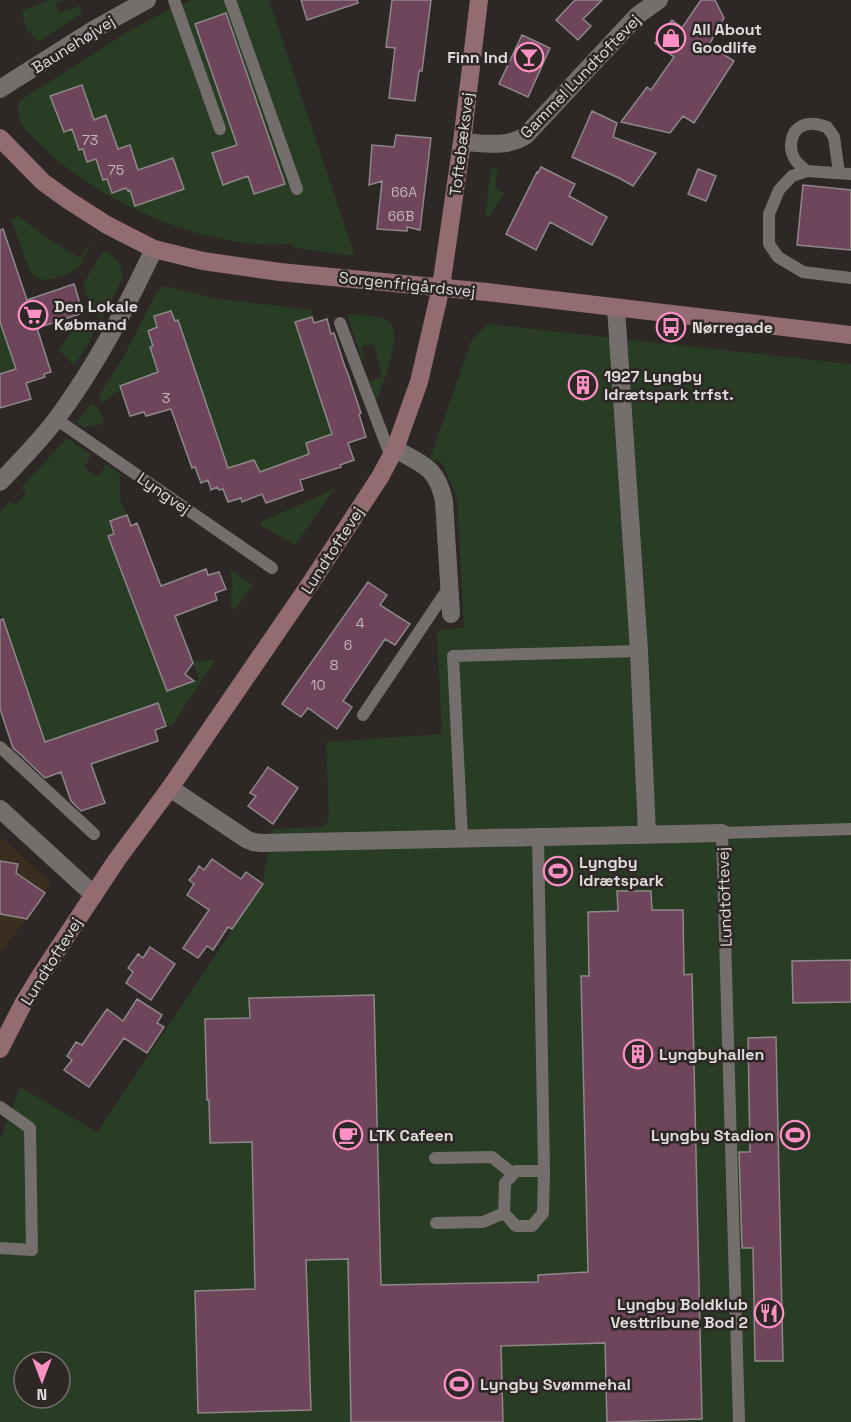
<svg xmlns="http://www.w3.org/2000/svg" width="851" height="1422" viewBox="0 0 851 1422" font-family="'Space Grotesk',sans-serif">
  <style>
    .education { fill: #392e1f }
    .green { fill: #293c24; fill-rule: evenodd }
    .building { fill: #6e455a; stroke: #8e888a; stroke-width: 1.5 }
    .lines { fill: none; stroke-linecap: round; stroke-linejoin: round }
    .lane { stroke: #746e6c; stroke-width: 12 }
    .street { stroke: #746e6c; stroke-width: 18 }
    .secondary { stroke: #936c72; stroke-width: 18 }
    .labels { text-anchor: middle; stroke-width: 5; stroke-linejoin: round; paint-order: stroke }
    .number-label { font-size: 14px; fill: #c3b6ba }
    .poi-label { font-size: 16px; font-weight: bold; fill: #dfdbda; stroke: #2d2826; text-anchor: start }
    .street-label { font-size: 16px; fill: #dfdbda; stroke: #2d2826 }
  </style>
  <rect width="100%" height="100%" fill="#2d2826"/>
  <!-- education -->
  <path class="education" d="M0,836L51,883L27,919L0,952Z"/>
  <!-- green -->
  <path class="green" d="M50,0H64L55,3L59,13L80,6L82,13L38,42L26,28L21,11Z
    M192,0H269L355,256L296,248L291,244C209,251 102,204 43,147C28,132 14,125 19,102L27,96L134,28L170,9Z
    M491,168L498,169L495,188L504,193L489,218L485,216Z
    M18,216L47,238L80,258L90,244L91,245L82,259L84,261L76,270C61,276 42,287 30,272L11,219Z
    M103,251C116,256 124,264 122,279L102,319L91,309L83,284Z
    M162,287H170L213,298L313,310L312,317L296,322L332,434L306,443L316,473L293,460L260,472L254,460L228,468L171,311L154,316L157,327L148,331L153,346L150,348L161,371L120,385L122,390L113,394L103,403L98,397L123,358L154,297Z
    M347,314C357,315 379,315 388,321C405,332 382,386 376,402L369,381L382,377L374,344L361,347L365,359L362,360Z
    M0,322L16,369L0,374Z
    M90,322L98,326L87,346L74,365L59,350L74,327Z
    M488,324L851,364V1422H0V1140L20,1087L97,1132L263,884L271,829L320,827L326,824L329,816L326,742L442,734L437,631L464,627L457,497L442,463L430,459L471,341ZM24,1362H60V1398H24Z
    M91,404L99,409L104,422L99,425L83,427L77,422Z
    M67,438L91,455L84,468L99,477L106,464L120,474V499L127,515L110,521L114,534L108,537L167,690L199,679L193,662L211,660L215,661L171,727L165,722L159,707L148,710L147,707L45,742L0,611V512L10,501L16,505L26,494L21,488Z
    M334,489L295,545L260,525L261,522Z
    M229,569L253,585L235,610L231,607C229,598 232,593 233,585C233,579 230,574 229,569Z"/>
  <!-- building -->
  <path class="building" d="M301,0H357L358,3L307,20Z
    M392,0H431L422,71H419L415,101L389,98L395,48L386,47Z
    M575,0H602L583,19L591,26L578,40L556,20Z
    M701,0H715L724,18L709,45L734,61L694,123L683,116L670,133L621,122L647,87L651,90L674,57L655,43L672,20L682,28Z
    M226,13L285,184L254,194L248,176L223,185L212,153L237,145L195,24Z
    M522,35L550,48L528,97L499,84Z
    M82,85L94,120L106,115L118,149L130,145L138,170L173,158L184,189L135,206L130,190L128,191L126,188L112,193L107,179L103,180L96,159L87,162L83,149L79,150L72,129L64,132L50,96Z
    M592,111L617,123L613,137L656,153L633,186L619,178L572,157Z
    M396,135L431,138L420,230L407,227V231L377,229L382,181L369,185L372,145L394,147Z
    M541,167L575,184L569,196L607,217L592,245L550,222L536,250L506,234L537,172L538,173Z
    M698,169L716,176L706,201L688,194Z
    M803,185L851,190V250L797,245Z
    M3,229L27,300L74,284L83,313L37,328L51,372L44,374L45,377L26,383L31,399L0,408V374L16,369L0,322V230Z
    M171,311L175,321L178,320L228,468L254,460L260,472L309,454L306,443L332,434L295,322L312,317L314,323L327,319L331,334L334,333L345,367L348,374L361,413L359,414L366,437L348,443L354,460L340,465L341,467L300,480L303,490L266,503L262,494L242,502L241,498L228,502L223,489L219,490L217,487L211,490L208,480L201,483L195,467L192,468L171,409L146,416L144,412L130,416L120,386L158,372L150,347L153,346L148,331L157,327L154,316Z
    M127,515L131,526L137,523L161,586L206,569L208,575L219,572L226,589L215,593L217,600L175,616L193,663L185,674L194,681L167,691L108,536L114,534L110,521Z
    M368,582L387,595L380,605L410,624L395,645L385,639L343,701L352,707L337,729L308,708L301,717L282,704Z
    M3,619L45,742L158,703L166,726L155,730L158,741L91,764L105,803L81,811L71,801L61,772L45,778L23,757L22,755H21L13,748L0,709V620Z
    M268,767L298,788L273,824L248,806L256,796L250,793Z
    M212,859L241,879L246,872L263,884L232,929L228,927L213,950L207,946L198,958L183,948L209,910L187,895L194,884L189,880L195,873L199,866L204,870Z
    M0,861L18,864L16,873L45,893L27,919L0,914Z
    M617,891H651L652,910H683L684,975L692,974L702,1419L607,1422L605,1343L501,1346L503,1422H351L348,1259L306,1260L311,1410L198,1413L195,1291L255,1289L252,1142L210,1143L209,1100H207L205,1019L250,1018L249,998L374,995L381,1285L538,1282V1275L588,1272L581,976H589L588,912L618,911Z
    M150,947L175,964L151,1000L126,983L133,972L128,968L138,954L143,958Z
    M851,960V1002L793,1003L792,961Z
    M137,999L162,1015L157,1023L164,1027L147,1053L124,1038L89,1087L64,1070L72,1060L67,1056L76,1042L82,1045L107,1009L123,1021Z
    M776,1037L783,1361H755L753,1248H742L739,1152H750L748,1038Z"/>
  <g class="lines">
    <!-- lane -->
    <path class="lane" d="M174,0L220,129
      M230,0L297,189
      M807,171C803,168 799,165 796,161C787,148 790,126 809,124C815,123 821,125 827,127L834,137L839,173
      M851,174L807,171L792,176L779,190L769,214V244L778,257L803,272L851,278
      M340,323L391,457
      M56,419L272,568
      M363,715L449,587
      M0,747L94,834
      M538,837L544,1171L543,1213L532,1226H516L504,1213L505,1183L516,1171H544
      M462,839L453,656L639,651
      M0,1107L30,1128L32,1250L0,1248
      M435,1158L492,1157L513,1174
      M436,1223L483,1222L504,1213
      M739,1422L722,833L851,829"/>
    <!-- street -->
    <path class="street" d="M0,89L93,30L147,0
      M462,142C484,143 506,148 525,136L638,15L659,0
      M616,308L639,651L647,834
      M395,449C422,464 437,467 444,501L451,614
      M0,482C20,461 41,440 58,417C97,364 126,308 154,249
      M170,788L246,839L253,842L262,843L722,833
      M0,809L94,895"/>
    <!-- secondary -->
    <path class="secondary" d="M0,138L43,182L68,200L107,225L154,249L203,261L280,272L487,292L851,335
      M0,1049L23,1004L42,973L116,861L170,788L312,581L380,477L395,449L419,382L441,287L462,142L479,0"/>
  </g>
  <!-- icons -->
  <defs>
    <g id="shop-ring" transform="scale(1.5)"><circle r="9.5" fill="#2d2826" stroke="#fc8fc3" stroke-width="1.5"/><path d="M-5-2.5h2.3a2.7 3.5 0 0 1 5.4 0H5L5.5 6h-11ZM-1.5-2.5h3a1.5 2.3 0 0 0-3 0Z" fill="#fc8fc3"/></g>
    <g id="bar-ring" transform="scale(1.5)"><circle r="9.5" fill="#2d2826" stroke="#fc8fc3" stroke-width="1.5"/><path d="M-6-5H6L.8 .8V4.5H3.5V6h-7V4.5H-.8V.8Z" fill="#fc8fc3"/></g>
    <g id="supermarket-ring" transform="scale(1.5)"><circle r="9.5" fill="#2d2826" stroke="#fc8fc3" stroke-width="1.5"/><path d="M-6-5.5h2.5l.6 2H6L4.5 2H-2.5L-4.4-4H-6ZM-1.5 3.2a1.3 1.3 0 1 0 .1 0ZM3 3.2a1.3 1.3 0 1 0 .1 0Z" fill="#fc8fc3"/></g>
    <g id="bus-ring" transform="scale(1.5)"><circle r="9.5" fill="#2d2826" stroke="#fc8fc3" stroke-width="1.5"/><path d="M-5-6H5V4H4V6H2V4H-2V6H-4V4H-5ZM-3.5-4V0h7V-4ZM-3.5 1.2v1.5H-2V1.2ZM2 1.2v1.5H3.5V1.2Z" fill="#fc8fc3"/></g>
    <g id="building-ring" transform="scale(1.5)"><circle r="9.5" fill="#2d2826" stroke="#fc8fc3" stroke-width="1.5"/><path d="M-4-6H4V6H1V3H-1V6H-4ZM-2.5-4.3h1.7v1.8h-1.7ZM.8-4.3h1.7v1.8H.8ZM-2.5-1h1.7V.8h-1.7ZM.8-1h1.7V.8H.8Z" fill="#fc8fc3"/></g>
    <g id="stadium-ring" transform="scale(1.5)"><circle r="9.5" fill="#2d2826" stroke="#fc8fc3" stroke-width="1.5"/><path d="M0-5a6.5 5 0 1 0 0 10a6.5 5 0 1 0 0-10ZM-3.5-1.8h7v3.6h-7Z" fill="#fc8fc3"/></g>
    <g id="cafe-ring" transform="scale(1.5)"><circle r="9.5" fill="#2d2826" stroke="#fc8fc3" stroke-width="1.5"/><path d="M-5.5-4.5H6V0H3Q3 3.5 0 3.5H-2.5Q-5.5 3.5-5.5 0ZM3-3.2v2h1.7v-2ZM-6 4.5H4V6H-6Z" fill="#fc8fc3"/></g>
    <g id="restaurant-ring" transform="scale(1.5)"><circle r="9.5" fill="#2d2826" stroke="#fc8fc3" stroke-width="1.5"/><path d="M-5-6h1v4h1v-4h1v4h1v-4h1v5L-1.5 .5V6h-2V.5L-5-1ZM5-6V6H3V1.5H1.5Q1.5-4 5-6Z" fill="#fc8fc3"/></g>
  </defs>
  <g fill-rule="evenodd">
    <use href="#shop-ring" x="671" y="38"/>
    <use href="#bar-ring" x="529" y="57"/>
    <use href="#supermarket-ring" x="33" y="315"/>
    <use href="#bus-ring" x="671" y="327"/>
    <use href="#building-ring" x="583" y="385"/>
    <use href="#stadium-ring" x="558" y="871"/>
    <use href="#building-ring" x="638" y="1054"/>
    <use href="#cafe-ring" x="348" y="1135"/>
    <use href="#stadium-ring" x="795" y="1135"/>
    <use href="#restaurant-ring" x="769" y="1313"/>
    <use href="#stadium-ring" x="459" y="1384"/>
  </g>
  <g class="labels">
    <!-- number labels -->
    <g class="number-label">
      <text x="90" y="145">73</text>
      <text x="116" y="175">75</text>
      <text x="404" y="197">66A</text>
      <text x="401" y="221">66B</text>
      <text x="166" y="403">3</text>
      <text x="360" y="628">4</text>
      <text x="348" y="650">6</text>
      <text x="334" y="670">8</text>
      <text x="318" y="690">10</text>
    </g>
    <!-- poi labels -->
    <g class="poi-label">
      <text x="692" y="35">All About<tspan x="692" dy="18">Goodlife</tspan></text>
      <text x="508" y="63" text-anchor="end">Finn Ind</text>
      <text x="54" y="312">Den Lokale<tspan x="54" dy="18">Købmand</tspan></text>
      <text x="692" y="333">Nørregade</text>
      <text x="604" y="382">1927 Lyngby<tspan x="604" dy="18">Idrætspark trfst.</tspan></text>
      <text x="579" y="868">Lyngby<tspan x="579" dy="18">Idrætspark</tspan></text>
      <text x="659" y="1060">Lyngbyhallen</text>
      <text x="369" y="1141">LTK Cafeen</text>
      <text x="774" y="1141" text-anchor="end">Lyngby Stadion</text>
      <text x="748" y="1310" text-anchor="end">Lyngby Boldklub<tspan x="748" dy="18">Vesttribune Bod 2</tspan></text>
      <text x="480" y="1390">Lyngby Svømmehal</text>
    </g>
    <!-- street labels -->
    <g class="street-label">
      <text transform="translate(73 44) rotate(-32)" y="6">Baunehøjvej</text>
      <text transform="translate(580 76) rotate(-46)" y="6">Gammel Lundtoftevej</text>
      <text transform="translate(461 144) rotate(-83)" y="6">Toftebæksvej</text>
      <text transform="translate(407 284) rotate(6)" y="6">Sorgenfrigårdsvej</text>
      <text transform="translate(164 493) rotate(35)" y="6">Lyngvej</text>
      <text transform="translate(332 550) rotate(-57)" y="6">Lundtoftevej</text>
      <text transform="translate(724 897) rotate(-92)" y="6">Lundtoftevej</text>
      <text transform="translate(51 961) rotate(-58)" y="6">Lundtoftevej</text>
    </g>
  </g>
  <!-- north arrow -->
  <g transform="translate(42 1380) rotate(180)"><circle r="28" fill="#2d2826" stroke="#74706e" stroke-width="1.5"/>
  <path d="M0-4.5L10 22L0 15L-10 22Z" fill="#fc8fc3"/>
  <text y="-9" font-size="16" font-weight="bold" text-anchor="middle" fill="#dfdbda">N</text>
  </g>
</svg>
